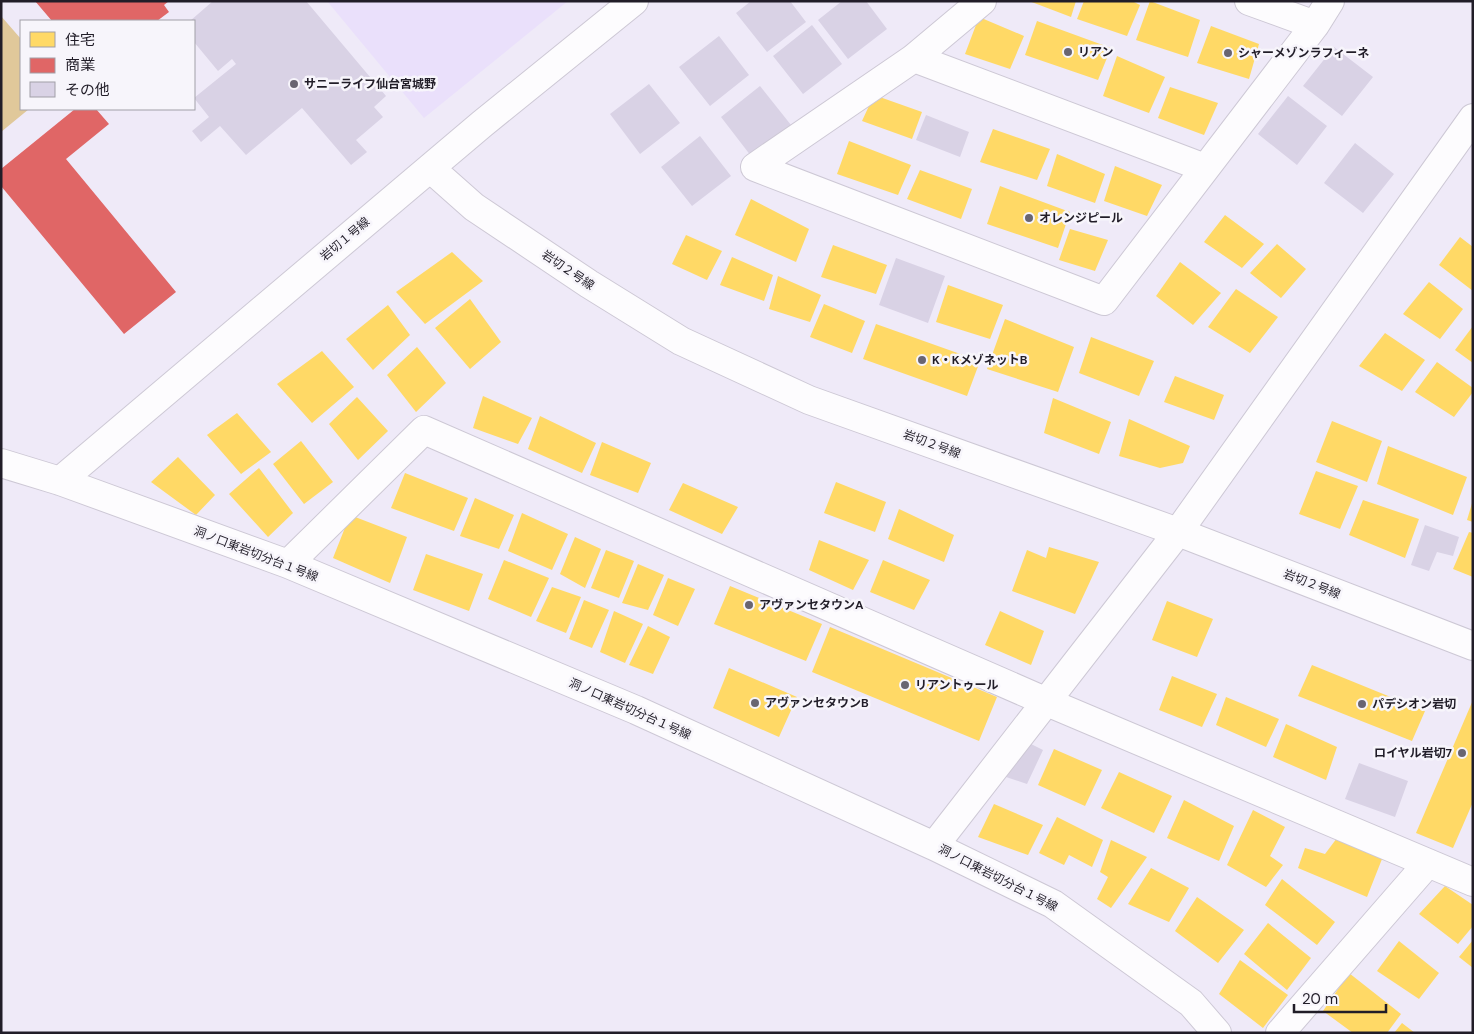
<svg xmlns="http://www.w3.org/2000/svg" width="1474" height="1034" viewBox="0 0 1474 1034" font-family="'DM Sans','Noto Sans JP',sans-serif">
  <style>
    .built { fill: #eae0fb }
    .water { fill: #e0c89a }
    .homes { fill: #ffd966 }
    .shops { fill: #e06666 }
    .building { fill: #d9d2e5 }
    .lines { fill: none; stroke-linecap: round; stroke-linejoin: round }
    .minor-casing { stroke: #cdc8d5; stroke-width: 30 }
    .minor { stroke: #fdfcfe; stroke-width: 28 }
    .poi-dot { fill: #696571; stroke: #f7f5fb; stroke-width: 2 }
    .labels { text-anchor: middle; stroke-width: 5; stroke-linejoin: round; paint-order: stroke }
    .poi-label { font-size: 12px; font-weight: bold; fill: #211d28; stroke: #f7f5fb; text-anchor: start }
    .street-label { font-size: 12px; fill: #211d28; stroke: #f7f5fb }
  </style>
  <rect width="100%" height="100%" fill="#efeaf8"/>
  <!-- built -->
  <path class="built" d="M327,1H568L424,118Z"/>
  <!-- water -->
  <path class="water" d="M1,16L21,39V109H29L1,132Z"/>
  <!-- homes -->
  <path class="homes" d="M1029,1H1076L1071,17Z
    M1084,1H1132L1140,5L1127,36L1077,19Z
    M1150,1L1200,20L1188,57L1136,40Z
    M979,17L1024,36L1010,69L965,54Z
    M1037,21L1111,48L1098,80L1025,55Z
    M1211,26L1259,44L1249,79L1197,63Z
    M1117,56L1165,77L1149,113L1103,96Z
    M1170,87L1218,103L1204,135L1158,118Z
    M874,95L922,112L912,139L862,121Z
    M993,129L1050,149L1037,180L980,162Z
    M849,141L911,165L898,195L837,174Z
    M1057,154L1105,174L1095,203L1047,186Z
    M1115,166L1162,185L1147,216L1104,201Z
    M920,170L972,189L961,219L907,199Z
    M1000,186L1070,212L1058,248L987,224Z
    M751,199L809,229L796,262L735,235Z
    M1225,215L1264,244L1242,268L1204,242Z
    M1070,229L1108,240L1095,271L1059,260Z
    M686,235L722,251L707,280L672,264Z
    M1460,237L1473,247V291L1439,265Z
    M1277,244L1306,269L1281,298L1250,273Z
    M833,245L887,265L876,294L821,277Z
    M452,252L483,281L425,324L396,292Z
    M732,257L773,275L764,301L720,285Z
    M1180,262L1221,293L1193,325L1156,296Z
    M778,276L821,295L810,322L769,309Z
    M1429,282L1463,309L1440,339L1403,314Z
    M948,285L1003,305L990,339L936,322Z
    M1236,289L1278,317L1250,353L1208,327Z
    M470,299L501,342L470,369L435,328Z
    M824,304L865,321L852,353L810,337Z
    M388,305L410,335L373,370L346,339Z
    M1005,319L1074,347L1058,392L987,369Z
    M876,324L980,361L967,396L863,359Z
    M1473,326V363L1455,350Z
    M1385,333L1425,360L1402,391L1359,366Z
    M1091,337L1154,361L1139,396L1079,373Z
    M417,347L446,383L416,412L387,375Z
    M322,351L354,387L312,423L277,384Z
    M1437,362L1473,388V392L1454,417L1415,392Z
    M1175,376L1224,395L1214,420L1164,402Z
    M483,396L532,418L518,444L473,428Z
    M357,397L388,431L358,460L329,424Z
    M1053,398L1111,422L1099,454L1044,433Z
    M237,413L271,452L241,474L207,435Z
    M540,416L596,443L582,473L528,449Z
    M1129,419L1190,446L1183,463L1160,468L1119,456Z
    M1332,421L1382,441L1367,482L1316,462Z
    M301,441L333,482L304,504L273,464Z
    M602,442L651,463L638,493L590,475Z
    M1388,446L1467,477L1453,515L1377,484Z
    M178,457L215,495L196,515L151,482Z
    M259,468L293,513L268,537L229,494Z
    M1316,471L1358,486L1340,529L1299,514Z
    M405,473L468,498L454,531L391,508Z
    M836,482L886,502L875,532L824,513Z
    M683,483L738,507L722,534L669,510Z
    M475,498L514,515L499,549L460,536Z
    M1363,500L1419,519L1405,558L1349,535Z
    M1473,500V522L1467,520Z
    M899,509L954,535L944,562L888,539Z
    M522,513L568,534L552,570L508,551Z
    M350,515L407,537L390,583L333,558Z
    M1469,532L1473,533V577L1453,569Z
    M575,537L601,549L585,588L560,574Z
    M819,540L869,560L853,590L809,570Z
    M1049,547L1099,562L1075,614L1012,591L1027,550L1046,558Z
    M606,550L634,561L619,598L591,588Z
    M426,554L483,574L469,611L413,590Z
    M504,560L549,578L531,617L488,599Z
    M883,560L930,580L914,610L870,592Z
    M638,564L664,575L648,610L622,603Z
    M668,578L695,589L678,626L653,615Z
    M730,586L822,624L806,661L714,624Z
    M552,587L581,597L566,633L536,621Z
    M584,600L609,610L592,648L569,639Z
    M1167,601L1213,619L1197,657L1152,640Z
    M614,611L643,624L625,663L600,652Z
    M1000,611L1044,631L1031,665L985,645Z
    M648,626L670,637L653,674L629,665Z
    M830,627L997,697L979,741L812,672Z
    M1312,665L1425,711L1412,741L1298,696Z
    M729,668L797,697L779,737L713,708Z
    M1172,676L1217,694L1202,727L1159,710Z
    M1226,697L1279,719L1266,747L1216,725Z
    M1473,700V802L1453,848L1416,833Z
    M1286,724L1337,747L1326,780L1273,757Z
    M1054,749L1102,770L1085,806L1038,785Z
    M1119,772L1172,796L1154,833L1101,808Z
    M1184,800L1234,826L1219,861L1167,838Z
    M994,804L1043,825L1028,855L978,837Z
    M1253,810L1285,827L1270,856L1283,865L1266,887L1227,865Z
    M1057,817L1103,840L1092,867L1069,855L1064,865L1039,853Z
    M1337,838L1382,859L1367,897L1298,868L1305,848L1325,854Z
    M1111,840L1147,857L1111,908L1097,899L1108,877L1100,872Z
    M1151,868L1189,888L1169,922L1128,904Z
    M1282,879L1335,922L1317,945L1265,905Z
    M1445,886L1473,905V926L1458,944L1419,914Z
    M1197,897L1244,930L1218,963L1175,931Z
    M1268,923L1311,958L1287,990L1244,954Z
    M1473,940V968L1459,957Z
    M1399,941L1439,973L1419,999L1377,971Z
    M1240,960L1288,995L1263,1028L1219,994Z
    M1349,973L1401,1014L1387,1033H1353L1323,1011Z
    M1402,1023L1415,1033H1394Z"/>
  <!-- shops -->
  <path class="shops" d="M35,1H169L164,5L169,12L157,21H52Z
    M75,109H96L109,124L66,159L176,292L124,334L1,186V169Z"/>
  <!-- building -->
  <path class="building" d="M213,1H306L386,96L374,107L383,117L356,140L367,152L351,165L302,108L246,155L220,126L201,142L192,131L209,117L194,98L236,64L232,59L218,71L194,42V21H190Z
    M751,1H790L806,22L767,52L736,13Z
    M842,1H866L887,29L848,59L818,20Z
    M812,25L842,64L803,94L773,56Z
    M719,36L749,75L710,106L679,67Z
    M1334,47L1373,77L1342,116L1303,86Z
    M649,84L680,123L640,154L610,114Z
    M760,86L791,125L751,156L721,117Z
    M1288,96L1327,126L1297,165L1258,134Z
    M926,115L969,132L960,157L916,140Z
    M700,136L731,176L692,206L661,167Z
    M1355,143L1394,174L1363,213L1324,183Z
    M896,258L945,276L928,323L879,305Z
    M1425,525L1459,537L1453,556L1437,552L1429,571L1411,565Z
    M1023,740L1043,750L1027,784L1003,776Z
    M1359,763L1408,781L1395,817L1345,799Z"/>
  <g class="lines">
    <!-- minor casing -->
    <g class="minor-casing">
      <path id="minor" d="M982,1L914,58L755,167L1104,301L1315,25L1330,1
        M1249,1L1315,25
        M914,58L1205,168
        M430,168L474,207L589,284L681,341L809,400L1178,532L1473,646
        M1,463L60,481L288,564L636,710L934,846L1053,904L1191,1003L1217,1033
        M60,481L482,124L634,1
        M288,564L424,430L1047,702L1473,882
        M934,846L1178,532L1473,118
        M1280,1033L1428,863"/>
    </g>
    <!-- minor -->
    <use href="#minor" class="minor"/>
  </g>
  <!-- markers -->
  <g class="poi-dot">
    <circle cx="1068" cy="52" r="5"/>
    <circle cx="1228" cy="53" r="5"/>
    <circle cx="294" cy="84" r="5"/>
    <circle cx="1029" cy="218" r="5"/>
    <circle cx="922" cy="360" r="5"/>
    <circle cx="749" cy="605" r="5"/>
    <circle cx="905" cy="685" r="5"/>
    <circle cx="755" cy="703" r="5"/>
    <circle cx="1362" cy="704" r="5"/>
    <circle cx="1462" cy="753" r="5"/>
  </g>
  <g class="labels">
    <!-- poi labels -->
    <g class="poi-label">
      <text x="1078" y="56">リアン</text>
      <text x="1238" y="57">シャーメゾンラフィーネ</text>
      <text x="304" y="88">サニーライフ仙台宮城野</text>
      <text x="1039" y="222">オレンジピール</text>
      <text x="932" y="364">K・KメゾネットB</text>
      <text x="759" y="609">アヴァンセタウンA</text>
      <text x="915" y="689">リアントゥール</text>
      <text x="765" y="707">アヴァンセタウンB</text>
      <text x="1372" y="708">パデシオン岩切</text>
      <text x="1452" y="757" text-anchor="end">ロイヤル岩切7</text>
    </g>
    <!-- street labels -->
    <g class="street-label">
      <text transform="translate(345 239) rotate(-40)" y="4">岩切１号線</text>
      <text transform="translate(568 270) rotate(34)" y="4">岩切２号線</text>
      <text transform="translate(932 444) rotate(20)" y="4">岩切２号線</text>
      <text transform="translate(256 554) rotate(21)" y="4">洞ノ口東岩切分台１号線</text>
      <text transform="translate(1312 584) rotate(21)" y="4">岩切２号線</text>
      <text transform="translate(630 709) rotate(24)" y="4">洞ノ口東岩切分台１号線</text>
      <text transform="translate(998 878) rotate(27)" y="4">洞ノ口東岩切分台１号線</text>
    </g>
  </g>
  <!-- border -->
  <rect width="1474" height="1034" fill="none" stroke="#211d28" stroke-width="5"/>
  <!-- legend -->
  <rect x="20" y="20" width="175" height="90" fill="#f7f5fb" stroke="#a19fa7"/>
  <rect x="30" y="32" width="25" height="15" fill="#ffd966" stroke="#a19fa7"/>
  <text x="65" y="45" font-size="15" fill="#211d28">住宅</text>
  <rect x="30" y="58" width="25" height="15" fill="#e06666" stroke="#a19fa7"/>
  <text x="65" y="70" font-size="15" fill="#211d28">商業</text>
  <rect x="30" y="82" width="25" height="15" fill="#d9d2e5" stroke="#a19fa7"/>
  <text x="65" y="95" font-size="15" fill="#211d28">その他</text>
  <!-- scale -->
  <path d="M1294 1004v8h92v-8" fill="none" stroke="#211d28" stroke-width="2.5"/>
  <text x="1302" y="1004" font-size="15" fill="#211d28" stroke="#f7f5fb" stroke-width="4" paint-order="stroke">20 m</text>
</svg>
